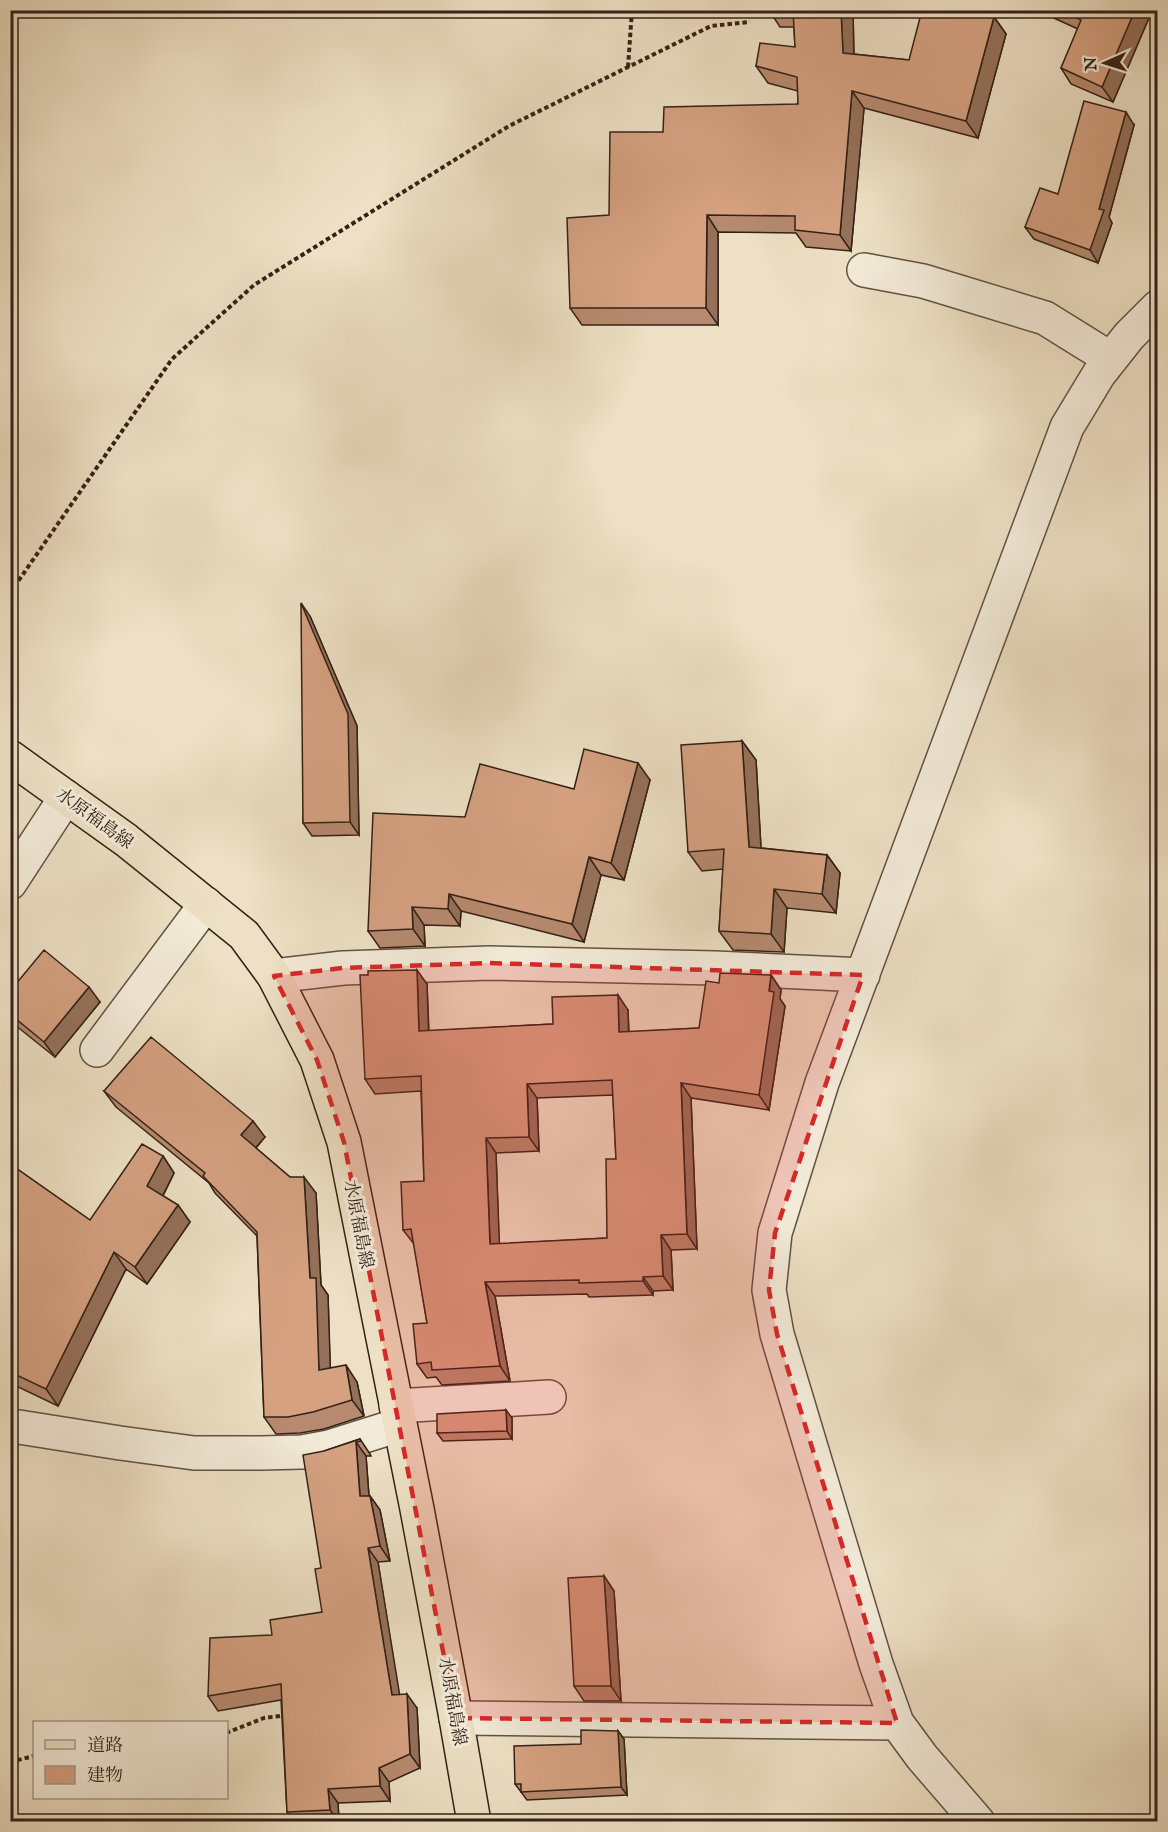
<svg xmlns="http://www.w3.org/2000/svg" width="1168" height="1832" viewBox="0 0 1168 1832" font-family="'IM FELL English','Noto Serif JP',serif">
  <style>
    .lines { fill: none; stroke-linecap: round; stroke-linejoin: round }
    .minor-casing { stroke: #625142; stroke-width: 36 }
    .major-casing { stroke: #332117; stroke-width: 36 }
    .path { stroke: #332117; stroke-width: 4; stroke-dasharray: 4.5 3; stroke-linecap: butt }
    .minor { stroke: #f3ebd9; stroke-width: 33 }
    .major { stroke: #ede0c4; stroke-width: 33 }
    .wall { fill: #b78a6f; stroke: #332117; stroke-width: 1.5; fill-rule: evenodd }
    .shaded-wall { fill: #95715a; stroke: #332117; stroke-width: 1.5 }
    .building { fill: #d5a181; stroke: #332117; stroke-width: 1.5; fill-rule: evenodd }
    .marked { fill: #d62828; fill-opacity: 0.2; stroke: #d62828; stroke-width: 4.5; stroke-dasharray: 12 8; stroke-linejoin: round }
    .labels { text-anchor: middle; stroke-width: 6; stroke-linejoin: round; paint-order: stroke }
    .street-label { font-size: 18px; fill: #332117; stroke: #f3ebd9 }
  </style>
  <rect width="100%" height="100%" fill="#ede0c4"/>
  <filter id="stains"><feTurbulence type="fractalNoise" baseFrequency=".00333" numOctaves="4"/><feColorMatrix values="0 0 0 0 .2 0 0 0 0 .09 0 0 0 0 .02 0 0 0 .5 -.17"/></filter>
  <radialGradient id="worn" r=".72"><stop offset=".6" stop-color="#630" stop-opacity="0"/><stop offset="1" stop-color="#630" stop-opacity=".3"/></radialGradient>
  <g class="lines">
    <!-- minor casing -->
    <g class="minor-casing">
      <path id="minor" d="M864,270L923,281L1045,318L1111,359
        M10,883L66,797
        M274,976L343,968L490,963L715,968L863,975
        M97,1050L206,904
        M396,1406L549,1397
        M19,1427L120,1443L194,1453H261L302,1452L329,1447L399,1425
        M456,1718L897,1723
        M978,1822L922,1757L897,1723L876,1664L777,1334L769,1290L775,1233L822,1083L1067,427L1099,374L1129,336L1158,307"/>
    </g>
    <!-- major casing -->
    <g class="major-casing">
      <path id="major" d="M10,757L126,840L244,935L274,976L317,1060L344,1142L417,1509L456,1718L474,1822"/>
    </g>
    <!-- path -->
    <path class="path" d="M628,67L632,10
      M10,593L172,359L254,285L509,126L711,26L750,22
      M226,1733L264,1718L287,1715
      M10,1762L34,1756"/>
    <!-- minor -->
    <use href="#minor" class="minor"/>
    <!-- major -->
    <use href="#major" class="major"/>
  </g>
  <!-- wall -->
  <path class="wall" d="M769,10H853L854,54L909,60L994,17L1006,34L978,138L864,108L851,251L806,247L796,233L718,232V325H582L570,308L609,215L663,132L798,104V91L768,83L756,66L795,47L794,27H780Z
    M1036,10H1149L1151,13L1113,102L1071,84L1061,68L1078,29Z
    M1134,125L1109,217L1112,223L1098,263L1034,239L1025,227L1058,194Z
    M310,616L357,726L359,835L312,836L303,823Z
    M742,741L756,760L761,848L827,855L840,873L836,913L787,908L784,952L733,950L719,931L723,869L702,871L688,852Z
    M650,780L624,880L601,875L584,942L461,911L460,926L424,925L425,946L380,948L368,931L465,817L574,789Z
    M771,975L781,990L780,999L785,1006L769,1110L691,1098L697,1249L671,1250L673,1290L653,1291V1295L589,1297L587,1294L495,1296L510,1381L442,1385L436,1377L427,1378L417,1364L427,1323L414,1244L403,1230L424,1181L421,1091L375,1094L365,1079L427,984L429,1031L553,1024L628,1010L629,1032L699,1028L719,983ZM613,1095L616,1159L607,1238L499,1244L496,1153L539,1151L537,1098Z
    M10,991L100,1002L55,1057L10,1021Z
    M104,1091L265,1137L256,1148L290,1177L316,1193L321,1285L328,1295L330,1368L357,1382L364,1416L324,1429L300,1433L276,1434L264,1417L257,1236L215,1193L209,1183L116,1107Z
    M163,1156L174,1173L163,1196L178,1205L190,1222L147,1284L126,1269L58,1406L10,1383V1164L90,1220Z
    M512,1418V1439L443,1441L437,1433Z
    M360,1439L370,1454L371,1456H366L369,1496H370L380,1510L390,1561L378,1562L399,1695L417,1708L420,1768L389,1782L390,1801L338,1803L339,1821H294L287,1812L281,1700L218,1711L208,1696L272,1635L322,1612L321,1568L324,1451Z
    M604,1576L614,1591L621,1701H584L574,1686Z
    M618,1731L624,1739L627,1795L527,1800L515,1784L581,1744Z"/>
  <!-- shaded-wall -->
  <path class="shaded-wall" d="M841,10H853L854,70L843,53Z
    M1135,10H1149L1151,13L1113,102L1102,87Z
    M994,17L1006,34L978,138L966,121Z
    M852,91L864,108L851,251L840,235Z
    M1126,112L1134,125L1109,217L1112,223L1098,263L1090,250L1099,209Z
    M707,215L718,232V325L706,308Z
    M301,603L310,616L357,726L359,835L350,822Z
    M742,741L756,760L762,866L749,847Z
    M638,763L650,780L624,880L611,863Z
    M827,855L840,873L836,913L822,894Z
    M589,857L601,875L584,942L572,924Z
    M774,889L787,908L784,952L771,934Z
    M449,894L461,911L460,926L448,909Z
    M412,907L424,925L425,946L413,929Z
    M417,970L427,984L429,1046L419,1031Z
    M771,975L781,990L780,999L785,1006L769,1110L759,1095Z
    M89,987L100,1002L55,1057L44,1042Z
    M618,995L628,1010L629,1047L619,1032Z
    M681,1083L691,1098L697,1249L687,1234Z
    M527,1084L537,1098L539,1151L529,1137Z
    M253,1121L265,1137L252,1152L241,1135Z
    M486,1138L496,1153L500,1259L490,1244Z
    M163,1156L174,1173L159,1203L147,1186Z
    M304,1177L316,1193L321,1285L328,1295L331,1387L319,1370L310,1278Z
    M178,1205L190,1222L147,1284L135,1267Z
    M661,1235L671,1250L673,1290L663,1276Z
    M114,1252L126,1269L58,1406L46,1389Z
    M643,1277L653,1291V1295L643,1281Z
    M485,1282L495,1296L510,1381L500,1366Z
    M346,1365L357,1382L364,1416L352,1400Z
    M506,1410L512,1418V1439L507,1431Z
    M356,1442L366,1456L370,1510L360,1496Z
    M370,1496L380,1510L390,1561L380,1546Z
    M368,1548L378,1562L402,1709L392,1695Z
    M604,1576L614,1591L621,1701L611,1686Z
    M407,1694L417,1708L420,1768L410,1754Z
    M618,1731L624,1739L627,1795L621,1787Z
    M379,1768L389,1782L390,1801L380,1786Z
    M328,1789L338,1803L339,1821H338L330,1810Z"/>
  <!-- building -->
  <path class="building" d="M793,10H841L843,53L909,60L922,10H970L994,17L966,121L852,91L840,235L795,230V216L707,215L706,308H570L567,218L609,215L610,132H663L664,107L798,104L797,77L756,66L760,43L795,47Z
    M1060,10H1135L1102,87L1061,68L1081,20Z
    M1084,101L1126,112L1099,209L1104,210L1090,250L1025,227L1040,188L1058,194Z
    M301,603L348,714L350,822L303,823Z
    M742,741L749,847L827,855L822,894L774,889L771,934L719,931L724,849L688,852L681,745Z
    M584,749L638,763L611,863L589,857L572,924L449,894L448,909L412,907L413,929L368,931L373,813L465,817L480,764L574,789Z
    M44,950L89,987L44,1042L10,1014V991Z
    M417,970L419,1031L553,1024L552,997L618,995L619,1032L699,1028L706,981L719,983L720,973L771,975L769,991L774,992L759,1095L681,1083L687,1234L661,1235L663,1276L643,1277V1281L579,1283V1280L485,1282L500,1366L432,1370L431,1362L417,1364L413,1324L427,1323L411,1229L403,1230L401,1182L424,1181L421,1076L365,1079L360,975H368V971ZM612,1080L616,1159H606L607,1238L490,1244L486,1138L529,1137L527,1084Z
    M151,1037L253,1121L241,1135L290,1177H304L310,1278H316L319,1370L346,1365L352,1400L313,1412L288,1417H264L257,1232L203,1176L205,1173L104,1091Z
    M142,1144L163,1156L147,1186L178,1205L135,1267L114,1252L46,1389L10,1372V1164L90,1220Z
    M506,1410L507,1431L437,1433V1414Z
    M360,1439L361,1441L356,1442L360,1496H370L380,1546L368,1548L392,1695L407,1694L410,1754L379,1768L380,1786L328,1789L330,1810L287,1812L281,1684L208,1696L210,1638L272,1635L270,1620L322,1612L315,1569L321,1568L303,1455L324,1451Z
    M604,1576L611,1686H574L568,1578Z
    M581,1730L618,1731L621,1787L521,1792V1784H515L514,1746L581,1744Z"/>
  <!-- marked area -->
  <path class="marked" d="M490,963L863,975L775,1233L769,1290L777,1334L897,1723L456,1718L344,1142L317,1060L274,976L343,968Z"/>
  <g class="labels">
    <!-- street labels -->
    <g class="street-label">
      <text transform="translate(95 818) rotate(36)" y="6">水原福島線</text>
      <text transform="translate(359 1224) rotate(79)" y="6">水原福島線</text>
      <text transform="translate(453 1701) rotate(80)" y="6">水原福島線</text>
    </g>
  </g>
  <!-- margin -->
  <rect width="1168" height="1832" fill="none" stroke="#ede0c4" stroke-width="36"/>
  <rect x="12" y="12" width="1144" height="1808" fill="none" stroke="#332117" stroke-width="3"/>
  <rect x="18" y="18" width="1132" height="1796" fill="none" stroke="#332117" stroke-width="1.5"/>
  <!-- legend -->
  <rect x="33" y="1721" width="195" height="78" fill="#f3ebd9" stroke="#a69a8b" stroke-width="1.5"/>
  <rect x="45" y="1740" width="30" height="9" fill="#ede0c4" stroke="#a69a8b" stroke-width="1.5"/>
  <text x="87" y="1751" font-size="18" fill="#332117">道路</text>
  <rect x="45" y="1766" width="30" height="18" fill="#d5a181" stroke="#a69a8b" stroke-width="1.5"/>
  <text x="87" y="1781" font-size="18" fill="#332117">建物</text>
  <!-- north arrow -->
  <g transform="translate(1105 63) rotate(267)" stroke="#f3ebd9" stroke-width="4.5" paint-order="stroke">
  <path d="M0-4.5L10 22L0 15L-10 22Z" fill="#332117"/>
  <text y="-9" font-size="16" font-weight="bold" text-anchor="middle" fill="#332117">N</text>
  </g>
  <rect width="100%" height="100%" filter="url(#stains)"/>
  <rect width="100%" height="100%" fill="url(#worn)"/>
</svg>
